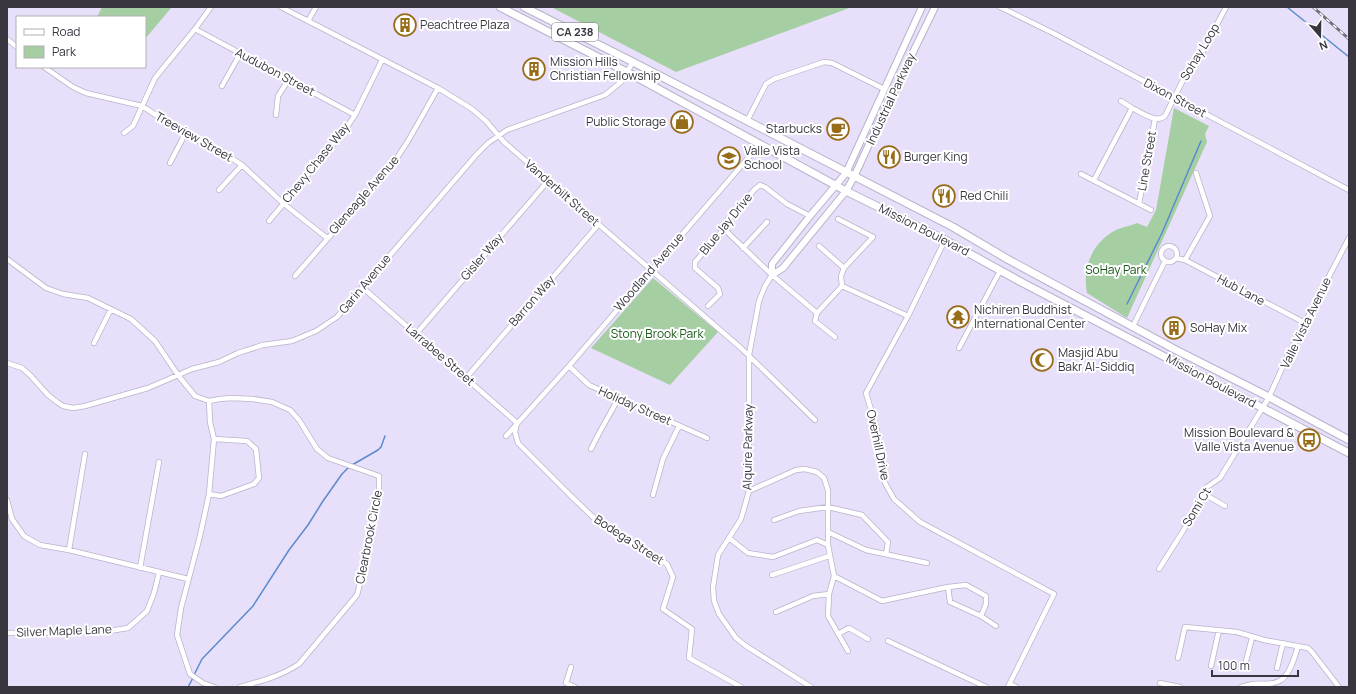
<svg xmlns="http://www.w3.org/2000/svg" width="1356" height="694" viewBox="0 0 1356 694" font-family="Manrope,sans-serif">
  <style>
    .green { fill: #a6cea3 }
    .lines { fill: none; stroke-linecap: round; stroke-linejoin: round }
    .stream { stroke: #598bce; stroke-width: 1.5 }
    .street-casing { stroke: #bab2cb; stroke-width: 6 }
    .secondary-casing { stroke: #bab2cb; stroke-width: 8 }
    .primary-casing { stroke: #bab2cb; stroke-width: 9 }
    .street { stroke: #fff; stroke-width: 4.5 }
    .secondary { stroke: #fff; stroke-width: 6 }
    .primary { stroke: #fff; stroke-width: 7 }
    .rail-casing { stroke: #746f7e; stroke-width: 3 }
    .rail { stroke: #fff; stroke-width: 1.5; stroke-dasharray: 4.5; stroke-linecap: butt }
    .labels { text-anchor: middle; stroke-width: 4; stroke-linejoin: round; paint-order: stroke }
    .shield { fill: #fff; stroke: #747279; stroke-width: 1 }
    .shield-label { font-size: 11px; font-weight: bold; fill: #393640 }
    .poi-label { font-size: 12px; fill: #393640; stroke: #fff; text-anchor: start }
    .street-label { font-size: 12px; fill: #393640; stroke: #fff }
    .park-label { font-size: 12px; fill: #185818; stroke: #fff }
  </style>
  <rect width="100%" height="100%" fill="#e8e0fa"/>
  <!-- green -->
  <path class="green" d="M102,7H172L145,39V17H97Z
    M551,7H852L676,72Z
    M1174,108L1209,126L1205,134L1207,142L1127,318L1087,293C1082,268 1092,242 1116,230C1123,227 1130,226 1137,223L1147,227L1156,210Z
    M653,278L718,332L670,385L591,348Z"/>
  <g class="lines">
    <!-- stream -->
    <path class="stream" d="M1287,7L1349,57
      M1127,304L1162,233L1201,141
      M352,465L378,450L381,447L385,436
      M194,675L202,659L253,606L289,550L308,525L323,501L342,474L349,467
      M188,687L193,678"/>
    <!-- street casing -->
    <g class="street-casing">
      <path id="street" d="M281,7L438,88L472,109L486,121L504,142L742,349L815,420
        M1000,7L1055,34L1349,190
        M308,21L316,7
        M195,29L355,115
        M7,39L17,47
        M44,67L73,87L86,93L142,106L185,134L228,156L242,165L284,204L327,238
        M222,86L240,54
        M1121,101L1132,108
        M276,115L278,96L289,79
        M747,121L766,84L774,79L824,62L832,63L884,89
        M124,133L133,126L155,78L195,29L211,7
        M170,163L185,134
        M1081,174L1151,210
        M1094,180L1132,108C1141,112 1156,124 1165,116L1185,76L1200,57L1226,7
        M219,190L242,165
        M1139,204L1155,119
        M838,219L873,237L844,268L841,276L842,286
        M269,221L343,133L355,115L382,60
        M724,229L772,275L817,313L815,321L835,337
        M945,240L908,316L866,393L877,430V445L885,483L894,499L920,522L1054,594L1008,687
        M819,246L844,268
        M1161 254a8 8 0 1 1 16 0a8 8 0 1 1-16 0Z
        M743,248L767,222
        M1176,258L1185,260L1305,323
        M7,259L46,288L63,294L88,298L131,319L155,341L178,375L195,396L209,401L220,399L231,398L253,399L272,402L290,410L299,420L317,449L328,458L379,476V490L368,554L357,595L299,664C281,676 261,681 240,687
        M1185,260L1210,216L1196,173
        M772,275L765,286L759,301L749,355V491L741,519L718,555L713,587L714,601L719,614L736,638L746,646L811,687
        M295,276L393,164L408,141L438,88
        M842,286L908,316
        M362,287L517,423L515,432L518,443L571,496L594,518L667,564L673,577L663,609L692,629L689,658L741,687
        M708,306L720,294L718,288L695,268V262L724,229L727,220L755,189L760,185L765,187L787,204L810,216
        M817,313L842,286
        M1133,326L1165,261
        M416,334L548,181
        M94,343L111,309
        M959,348L1000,271
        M7,363L22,368L30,375L48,395L57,402L63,406L73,408L85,406L148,388L192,369L219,362L238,353L263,345L292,341L316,331L337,317L477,154L488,143L507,130L605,95L621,82L633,62
        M569,366L589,385L707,438
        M466,378L598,225
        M209,401L210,422L214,439L209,494L200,536L181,608L177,635L190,674L203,683L214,687
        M506,436L569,366L760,144
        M591,449C599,432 609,416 618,399
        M749,491L796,470L805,469L817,472L824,478L828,490V545L834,576L829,594L828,616L848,651
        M209,494L221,496L254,484L259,478L256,449L247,441L214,439
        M653,495L663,459L679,426
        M1201,496L1206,495L1225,506
        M7,500L12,519L24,536L40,545L69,550L188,579
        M774,520L799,511L828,507L862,515L888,542L886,554
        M828,532L866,550L927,563
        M729,538L748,553L773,557L817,540L828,545
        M69,550L85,454
        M140,568L159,462
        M1159,569L1183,531L1207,487L1220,478L1269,397L1288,355L1349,238
        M772,575L829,556
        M834,576L882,601L948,587L950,602L981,616L996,626
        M948,587L966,585L986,596V604L981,616
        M776,612L813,596L829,594
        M7,633L103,632L128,628L147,611L154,593L159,573
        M838,634L849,628L868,639
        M888,641L986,687
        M1178,658L1185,627L1237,632L1264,640L1308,648L1312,652L1339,687
        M1246,661L1252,638
        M1211,666L1219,630
        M571,667L566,683L575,687
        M1277,668L1283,643
        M1160,683L1180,687
        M1010,684L1016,687
        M1241,687C1245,686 1249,685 1253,684C1262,683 1273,686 1281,680C1290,675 1295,656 1298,646"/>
    </g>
    <!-- secondary casing -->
    <g class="secondary-casing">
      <path id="secondary" d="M772,275L783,268L846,191L854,177L881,118L935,7
        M772,275V264L810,216L846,173L922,7"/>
    </g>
    <!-- primary casing -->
    <g class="primary-casing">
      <path id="primary" d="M500,7L627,72L846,191L945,240L1023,283L1349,453
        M524,7L633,62L953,227L1009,260L1176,350L1269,397L1349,440"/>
    </g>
    <!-- street -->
    <use href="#street" class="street"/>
    <!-- secondary -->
    <use href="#secondary" class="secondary"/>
    <!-- primary -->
    <use href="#primary" class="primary"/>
    <!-- rail casing -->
    <g class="rail-casing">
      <path id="rail" d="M1313,7L1349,39"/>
    </g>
    <!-- rail -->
    <use href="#rail" class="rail"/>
  </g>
  <!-- icons -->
  <defs>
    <g id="building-ring" transform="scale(1.15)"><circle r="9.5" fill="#fff" stroke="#976c19" stroke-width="1.5"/><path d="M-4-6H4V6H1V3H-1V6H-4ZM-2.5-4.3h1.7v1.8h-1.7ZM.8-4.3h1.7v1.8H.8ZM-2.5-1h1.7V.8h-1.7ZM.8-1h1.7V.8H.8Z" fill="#976c19"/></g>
    <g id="shop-ring" transform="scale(1.15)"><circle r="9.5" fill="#fff" stroke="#976c19" stroke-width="1.5"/><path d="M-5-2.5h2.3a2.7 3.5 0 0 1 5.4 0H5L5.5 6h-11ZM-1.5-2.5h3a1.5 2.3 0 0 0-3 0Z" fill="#976c19"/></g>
    <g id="cafe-ring" transform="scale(1.15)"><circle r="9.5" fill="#fff" stroke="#976c19" stroke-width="1.5"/><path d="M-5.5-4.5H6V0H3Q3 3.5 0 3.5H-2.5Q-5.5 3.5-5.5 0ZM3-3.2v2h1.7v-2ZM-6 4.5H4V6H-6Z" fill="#976c19"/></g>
    <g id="restaurant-ring" transform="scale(1.15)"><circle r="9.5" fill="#fff" stroke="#976c19" stroke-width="1.5"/><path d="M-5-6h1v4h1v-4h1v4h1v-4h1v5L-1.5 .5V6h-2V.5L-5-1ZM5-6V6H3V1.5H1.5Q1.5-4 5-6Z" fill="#976c19"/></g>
    <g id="school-ring" transform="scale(1.15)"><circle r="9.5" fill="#fff" stroke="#976c19" stroke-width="1.5"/><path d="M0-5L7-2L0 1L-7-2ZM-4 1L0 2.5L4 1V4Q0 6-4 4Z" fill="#976c19"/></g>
    <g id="temple-ring" transform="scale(1.15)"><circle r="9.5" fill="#fff" stroke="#976c19" stroke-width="1.5"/><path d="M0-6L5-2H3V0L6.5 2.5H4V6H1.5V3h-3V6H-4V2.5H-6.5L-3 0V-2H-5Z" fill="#976c19"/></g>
    <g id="mosque-ring" transform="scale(1.15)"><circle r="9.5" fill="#fff" stroke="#976c19" stroke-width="1.5"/><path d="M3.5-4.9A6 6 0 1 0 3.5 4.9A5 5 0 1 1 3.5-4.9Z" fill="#976c19"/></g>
    <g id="bus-ring" transform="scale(1.15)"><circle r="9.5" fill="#fff" stroke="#976c19" stroke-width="1.5"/><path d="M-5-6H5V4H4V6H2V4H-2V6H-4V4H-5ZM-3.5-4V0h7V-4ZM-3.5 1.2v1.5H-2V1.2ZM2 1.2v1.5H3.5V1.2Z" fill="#976c19"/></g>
  </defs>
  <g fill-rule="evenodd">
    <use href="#building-ring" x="405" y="25"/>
    <use href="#building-ring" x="534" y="69"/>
    <use href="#shop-ring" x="682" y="122"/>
    <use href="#cafe-ring" x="838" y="129"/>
    <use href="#restaurant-ring" x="889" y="157"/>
    <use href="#school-ring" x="729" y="158"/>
    <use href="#restaurant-ring" x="944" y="196"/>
    <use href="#temple-ring" x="958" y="317"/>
    <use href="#building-ring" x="1174" y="328"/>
    <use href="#mosque-ring" x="1042" y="360"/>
    <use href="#bus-ring" x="1309" y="440"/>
  </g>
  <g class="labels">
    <!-- shield labels -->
    <rect class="shield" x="552" y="23" width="46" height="18" rx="3"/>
    <g class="shield-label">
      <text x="575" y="36">CA 238</text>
    </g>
    <!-- poi labels -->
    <g class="poi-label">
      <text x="420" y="29">Peachtree Plaza</text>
      <text x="550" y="66">Mission Hills<tspan x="550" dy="14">Christian Fellowship</tspan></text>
      <text x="666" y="126" text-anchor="end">Public Storage</text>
      <text x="822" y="133" text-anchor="end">Starbucks</text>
      <text x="744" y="155">Valle Vista<tspan x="744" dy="14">School</tspan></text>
      <text x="904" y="161">Burger King</text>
      <text x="960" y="200">Red Chili</text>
      <text x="974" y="314">Nichiren Buddhist<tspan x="974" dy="14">International Center</tspan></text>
      <text x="1190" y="332">SoHay Mix</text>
      <text x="1058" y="357">Masjid Abu<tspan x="1058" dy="14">Bakr Al-Siddiq</tspan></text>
      <text x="1294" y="437" text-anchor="end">Mission Boulevard &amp;<tspan x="1294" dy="14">Valle Vista Avenue</tspan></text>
    </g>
    <!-- street labels -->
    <g class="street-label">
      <text transform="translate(1200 52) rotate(-59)" y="4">Sohay Loop</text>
      <text transform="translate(275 72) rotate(28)" y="4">Audubon Street</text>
      <text transform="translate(1175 98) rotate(28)" y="4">Dixon Street</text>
      <text transform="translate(891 99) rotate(-65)" y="4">Industrial Parkway</text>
      <text transform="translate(194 137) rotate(30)" y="4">Treeview Street</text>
      <text transform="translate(1147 161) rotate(-80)" y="4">Line Street</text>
      <text transform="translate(316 163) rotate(-51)" y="4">Chevy Chase Way</text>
      <text transform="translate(562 193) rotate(41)" y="4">Vanderbilt Street</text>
      <text transform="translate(364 195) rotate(-49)" y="4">Gleneagle Avenue</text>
      <text transform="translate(726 224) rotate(-51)" y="4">Blue Jay Drive</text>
      <text transform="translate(924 230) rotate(27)" y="4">Mission Boulevard</text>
      <text transform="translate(482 257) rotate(-49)" y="4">Gisler Way</text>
      <text transform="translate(649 272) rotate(-49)" y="4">Woodland Avenue</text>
      <text transform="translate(365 284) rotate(-50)" y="4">Garin Avenue</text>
      <text transform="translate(1241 290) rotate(28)" y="4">Hub Lane</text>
      <text transform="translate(532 301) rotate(-49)" y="4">Barron Way</text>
      <text transform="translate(1306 323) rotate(-64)" y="4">Valle Vista Avenue</text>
      <text transform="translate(440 355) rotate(41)" y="4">Larrabee Street</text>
      <text transform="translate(1211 381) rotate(28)" y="4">Mission Boulevard</text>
      <text transform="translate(635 406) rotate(24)" y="4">Holiday Street</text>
      <text transform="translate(878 445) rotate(78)" y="4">Overhill Drive</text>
      <text transform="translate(748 447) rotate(-89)" y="4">Alquire Parkway</text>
      <text transform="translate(1197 507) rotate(-59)" y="4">Somi Ct</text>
      <text transform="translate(369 537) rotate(-79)" y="4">Clearbrook Circle</text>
      <text transform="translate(629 540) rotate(33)" y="4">Bodega Street</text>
      <text transform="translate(64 631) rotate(-2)" y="4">Silver Maple Lane</text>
    </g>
    <!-- park labels -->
    <g class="park-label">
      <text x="1116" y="274">SoHay Park</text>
      <text x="657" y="338">Stony Brook Park</text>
    </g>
  </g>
  <!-- border -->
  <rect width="1356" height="694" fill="none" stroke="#393640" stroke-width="16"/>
  <!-- legend -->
  <rect x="16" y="16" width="130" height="52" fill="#ffffff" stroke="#b0afb3"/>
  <rect x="24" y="29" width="20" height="6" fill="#ffffff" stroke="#b0afb3"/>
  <text x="52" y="36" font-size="12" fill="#393640">Road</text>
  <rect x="24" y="46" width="20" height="12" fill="#a6cea3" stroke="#b0afb3"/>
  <text x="52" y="56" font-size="12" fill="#393640">Park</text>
  <!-- north arrow -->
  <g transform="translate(1320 36) rotate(160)" stroke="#ffffff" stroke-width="3" paint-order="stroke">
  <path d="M0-3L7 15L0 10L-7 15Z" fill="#393640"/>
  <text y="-6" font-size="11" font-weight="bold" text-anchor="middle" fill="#393640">N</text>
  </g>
  <!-- scale -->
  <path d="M1212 670v6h86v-6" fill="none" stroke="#393640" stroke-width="2"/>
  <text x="1218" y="670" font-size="12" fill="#393640" stroke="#ffffff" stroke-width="3" paint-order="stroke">100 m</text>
</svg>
